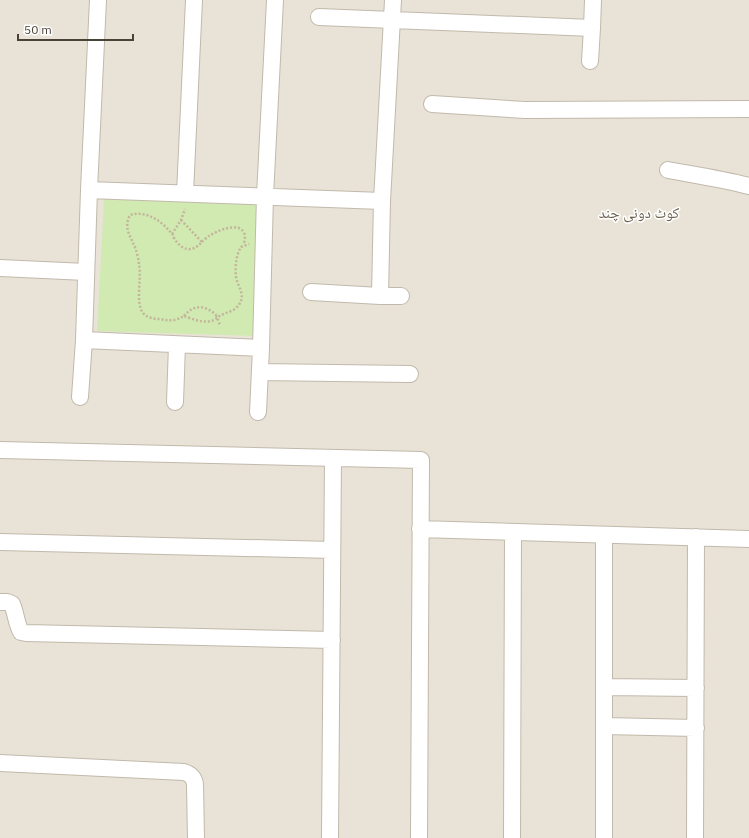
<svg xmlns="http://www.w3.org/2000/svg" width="749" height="838" viewBox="0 0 749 838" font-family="'IBM Plex Sans','Noto Naskh Arabic',sans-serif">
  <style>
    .residential { fill: #e9e3d7 }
    .green { fill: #d1eab1 }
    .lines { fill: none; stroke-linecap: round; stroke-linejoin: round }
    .street-casing { stroke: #c1b9ab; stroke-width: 18 }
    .path { stroke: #c3b59c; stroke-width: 2.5; stroke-dasharray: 2 2; stroke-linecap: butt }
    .street { stroke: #fff; stroke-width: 16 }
    .path-bridge { stroke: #c3b59c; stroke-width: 2.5; stroke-dasharray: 2 2; stroke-linecap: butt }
    .labels { text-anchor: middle; stroke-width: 3; stroke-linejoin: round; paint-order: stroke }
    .quarter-label { font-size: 15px; fill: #6c604e; stroke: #fff }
  </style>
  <rect width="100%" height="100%" fill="#f5f1e9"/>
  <!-- residential -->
  <path class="residential" d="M0,0H749V838H0Z"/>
  <!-- green -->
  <path class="green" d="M104,199L259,205L254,336L97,331Z"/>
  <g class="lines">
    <!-- street casing -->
    <g class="street-casing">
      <path id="street" d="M319,17L592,28L590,61
        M592,28L593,0
        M432,104L525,110L749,109
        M668,170C695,175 722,179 749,186
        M89,190L382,201L380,296H401
        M185,193L194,0
        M382,201L393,0
        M0,268L86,272
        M311,292L380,296
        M84,340L261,348
        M260,372L410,374
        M80,397L84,340L89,190L98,0
        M175,402L177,345
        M258,412L261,348L265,196L275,0
        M0,450L421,460L419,838
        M420,529L749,539
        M0,542L332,550
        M0,602H7L12,604C16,613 16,623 21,632L26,633L332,640
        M604,687L696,688
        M604,726L696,728
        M0,763L184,772C190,774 194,777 195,784L196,838
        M330,838L333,458
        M512,838L513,532
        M604,838V535
        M695,838L696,537"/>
    </g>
    <!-- path -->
    <path class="path" d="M181,220L202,242C192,253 182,251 174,238C172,234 175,237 171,233C162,221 146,210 130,215C123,229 131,236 136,250C137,254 139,260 139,265C142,277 135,303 143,313C147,318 154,319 160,319C169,321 176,321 184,316C192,319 205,324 214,320C217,318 219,316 222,315C226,312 232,312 236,308C248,297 238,288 236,277C235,267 236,255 241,247L249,244
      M172,234L181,220L185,209
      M202,242C204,240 207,237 209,236C217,231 239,221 244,233C246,236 244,241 244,245
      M184,316C194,304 205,305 216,315"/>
    <!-- street -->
    <use href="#street" class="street"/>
    <!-- path-bridge -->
    <path class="path-bridge" d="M216,315L220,325"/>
  </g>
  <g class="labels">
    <!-- quarter labels -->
    <g class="quarter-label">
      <text x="639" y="218">کوٹ دونی چند</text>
    </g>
  </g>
  <!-- scale -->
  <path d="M18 34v6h115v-6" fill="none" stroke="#494237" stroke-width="2"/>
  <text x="24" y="34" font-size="12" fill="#494237" stroke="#ffffff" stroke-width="3" paint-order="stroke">50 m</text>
</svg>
